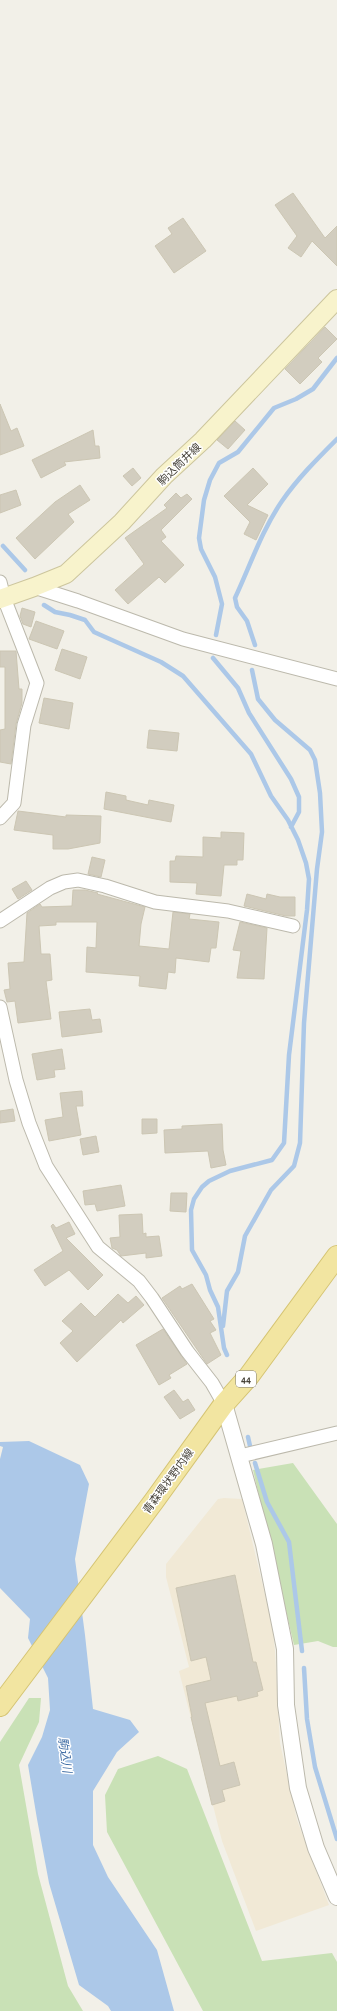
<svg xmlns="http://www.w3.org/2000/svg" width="337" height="2011" viewBox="0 0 337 2011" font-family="'Alegreya Sans','Noto Sans JP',sans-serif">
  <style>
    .commercial { fill: #f1e9d6 }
    .green { fill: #c9e1b6 }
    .water { fill: #acc8e8 }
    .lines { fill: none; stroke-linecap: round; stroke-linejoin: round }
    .stream { stroke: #acc8e8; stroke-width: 4.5 }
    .building { fill: #d2cdbf; stroke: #ccc6b3 }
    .minor-casing { stroke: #bcb9ac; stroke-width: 15 }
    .tertiary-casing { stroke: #bcb9ac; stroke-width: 18 }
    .secondary-casing { stroke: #ccc59d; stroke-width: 20 }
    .primary-casing { stroke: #d5c473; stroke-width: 22 }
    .minor { stroke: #fff; stroke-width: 13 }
    .tertiary { stroke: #fff; stroke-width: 16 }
    .secondary { stroke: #f8f3cc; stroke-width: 18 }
    .primary { stroke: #f2e5a1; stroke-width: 20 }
    .labels { text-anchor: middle; stroke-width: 3; stroke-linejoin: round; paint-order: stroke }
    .shield { fill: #fff; stroke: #7d7a74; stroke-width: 1 }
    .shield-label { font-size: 10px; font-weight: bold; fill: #454138 }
    .street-label { font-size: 11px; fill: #454138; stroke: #fff }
    .water-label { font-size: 12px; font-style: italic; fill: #3e6ca4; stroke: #fff }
  </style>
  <rect width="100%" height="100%" fill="#f2f0e8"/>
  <!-- commercial -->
  <path class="commercial" d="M224,1498L242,1499L272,1624L275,1651L280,1743L297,1820L329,1905L256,1931L222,1841L179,1671L189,1667L166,1577V1564L218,1499Z"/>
  <!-- green -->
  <path class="green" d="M293,1463L337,1524V1647H333L318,1641L294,1645L253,1470Z
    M29,1698H41L39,1722L19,1765L38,1874L68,1986L83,2011H0V1742Z
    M158,1756L187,1769L262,1961L332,1953L337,1962V2011H203L107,1832L105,1795L118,1769Z"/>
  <!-- water -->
  <path class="water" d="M29,1441L80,1465L89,1484L75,1559L85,1635L93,1709L130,1720L139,1732L117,1752L93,1791V1845L108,1877L157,1950L174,2011H111L108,2006L79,1985L49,1883L37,1819L28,1765L42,1737L50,1710L48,1678L28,1638L30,1619L0,1588V1459L3,1447L0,1446V1442Z"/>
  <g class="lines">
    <!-- stream -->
    <path class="stream" d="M3,546L25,570
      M44,605L55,612L70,615L85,620L94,632L161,662L183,676L251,754L271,796L288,820L298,840L306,863L309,879L307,910L289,1055L284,1143L272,1160L230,1171L209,1181L202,1187L194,1199L191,1210L192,1250L206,1275L210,1290L218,1307L224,1348L227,1355
      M216,635L222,604L215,577L201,549L199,538L204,500L210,480L219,463L238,452L274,408L296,399L313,389L337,358
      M255,645L247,621L237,607L235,598C250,566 262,530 282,501C298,478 317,459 337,439
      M213,658L238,688L249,713L291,779L299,797V812L291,827
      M223,1326L227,1291L238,1272L245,1236L271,1190L294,1166L300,1143L304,1023L317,869L322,832L320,793L315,760L310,750L275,720L258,699L252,670
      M248,1437L250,1446
      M255,1463L267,1502L289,1542L302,1651
      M304,1668L307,1719L315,1767L337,1839"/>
  </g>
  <!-- building -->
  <path class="building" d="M293,193L325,238L337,226V266L312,241L301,257L288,248L297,236L275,205Z
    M183,218L206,251L174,273L155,246L172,234L168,228Z
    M325,327L337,339L318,358L322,362L300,384L285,369Z
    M0,404L11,431L17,428L24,446L0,455Z
    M235,421L245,430L228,449L217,440Z
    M93,430L95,446H99L100,458L64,462L66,465L41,478L32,460Z
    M133,468L141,478L132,486L123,476Z
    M253,468L268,484L247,505L268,515L256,540L244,534L250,522L224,496Z
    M80,485L90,500L68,514L74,522L35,559L16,538L55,502Z
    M16,490L21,505L0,513V495Z
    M176,493L181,498L187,494L192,499L161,530L166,537L161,541L184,565L165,583L159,577L128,604L115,590L144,564L125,538L167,508L164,505Z
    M22,608L35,612L31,627L23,624L20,616Z
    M36,621L64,631L57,649L29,639Z
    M62,649L87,657L80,679L55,670Z
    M0,651H16L19,689H22V703L16,724L11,764L0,762V730L5,729V667H0Z
    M44,698L73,703L69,729L39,723Z
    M149,730L179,733L177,751L147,748Z
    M106,792L126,796V800L148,805L149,800L174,805L171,822L104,809Z
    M18,811L66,817V815L101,816L100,843L68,849H53V835L14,830Z
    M221,832L244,833L243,860H237V865H224L221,896L196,894L197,883L170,882V861H175L176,856L203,857V837L221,838Z
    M92,857L105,860L101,877L88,874Z
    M26,881L32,890L18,899L12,889Z
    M73,890H85L98,893L97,894L145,907L141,924L139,946L169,949L173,912L190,914L189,919L219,922L216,948H211L209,962L176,958L175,973L168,972L166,989L139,986L140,976L86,972L87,947L96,948L97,922H56V925L39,926L41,954H50L52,980L46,981L51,1019L18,1023L15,1001L7,1002L4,990L10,989L8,963L24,962L27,913L40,904L42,907L72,906Z
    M247,894L266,899L267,894L280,897H295V916H286L244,906Z
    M240,922L267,928L264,979L237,978L241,951L233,950Z
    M90,1009L92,1020L100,1019L102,1032L62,1037L59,1012Z
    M62,1049L65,1069L54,1070L55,1077L37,1080L32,1054Z
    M82,1091L83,1106H76L81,1135L49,1141L45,1120L63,1117L60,1093Z
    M13,1109L15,1121L0,1123V1111Z
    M142,1119H157V1133L142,1134Z
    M222,1124L223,1150L226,1165L211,1168L208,1151L165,1153L164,1130L182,1129V1126Z
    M96,1136L99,1152L83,1155L80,1139Z
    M121,1185L125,1206L97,1211L95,1204L85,1205L83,1191Z
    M171,1193H187L186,1212L170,1211Z
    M142,1214L143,1234L146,1233V1237L159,1236L162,1256L146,1258V1253L121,1256L117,1250L112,1248L110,1238L120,1237L119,1215Z
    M69,1222L75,1234L66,1238L103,1275L88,1290L69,1270L45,1286L34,1270L63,1251L51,1226L53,1224L56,1228Z
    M192,1284L214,1319L210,1321L216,1330L210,1333L221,1355L207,1364L162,1298L180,1286L182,1289Z
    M118,1294L128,1303L136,1296L144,1305L123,1323L121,1320L77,1362L60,1343L73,1331L62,1321L81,1303L95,1317Z
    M163,1329L187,1364L169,1375L171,1378L159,1385L136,1345Z
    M174,1390L183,1402L188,1399L195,1410L180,1419L164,1397Z
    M235,1575L253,1662H256L263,1690L257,1692L258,1696L238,1701L237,1696L205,1703L220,1766L234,1762L240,1785L222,1790L225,1801L212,1805L191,1717H192L186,1686L211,1680L206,1657L191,1661L176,1588Z"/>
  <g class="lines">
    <!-- minor casing -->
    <g class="minor-casing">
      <path id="minor" d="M0,582L4,598L37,683L24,725L14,803L0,818
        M34,587L78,601L183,639L337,679
        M0,921L50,888L64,882L78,880L105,886L155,902L228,911L293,926
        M0,1007L16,1080L29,1123L46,1166L98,1247L139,1281L152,1298L187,1351L212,1383L224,1404
        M240,1456L337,1433"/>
    </g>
    <!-- tertiary casing -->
    <g class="tertiary-casing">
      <path id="tertiary" d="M224,1404L264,1544L285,1649L286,1705L298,1788L316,1848L337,1897"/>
    </g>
    <!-- secondary casing -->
    <g class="secondary-casing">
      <path id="secondary" d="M0,599L34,587L66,574L122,522L164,476L203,440L337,299"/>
    </g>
    <!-- primary casing -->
    <g class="primary-casing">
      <path id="primary" d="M0,1706L154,1501L224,1404L249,1376L337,1256"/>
    </g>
    <!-- minor -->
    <use href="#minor" class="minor"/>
    <!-- tertiary -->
    <use href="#tertiary" class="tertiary"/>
    <!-- secondary -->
    <use href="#secondary" class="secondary"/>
    <!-- primary -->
    <use href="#primary" class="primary"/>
  </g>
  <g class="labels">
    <!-- shield labels -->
    <rect class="shield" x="236" y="1371" width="20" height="16" rx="3"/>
    <g class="shield-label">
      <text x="246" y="1383">44</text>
    </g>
    <!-- street labels -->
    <g class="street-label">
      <text transform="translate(179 464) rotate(-44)" y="4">駒込筒井線</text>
      <text transform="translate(168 1481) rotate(-54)" y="4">青森環状野内線</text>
    </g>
    <!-- water labels -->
    <g class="water-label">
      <text transform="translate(65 1755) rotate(82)" y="4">駒込川</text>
    </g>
  </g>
</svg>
